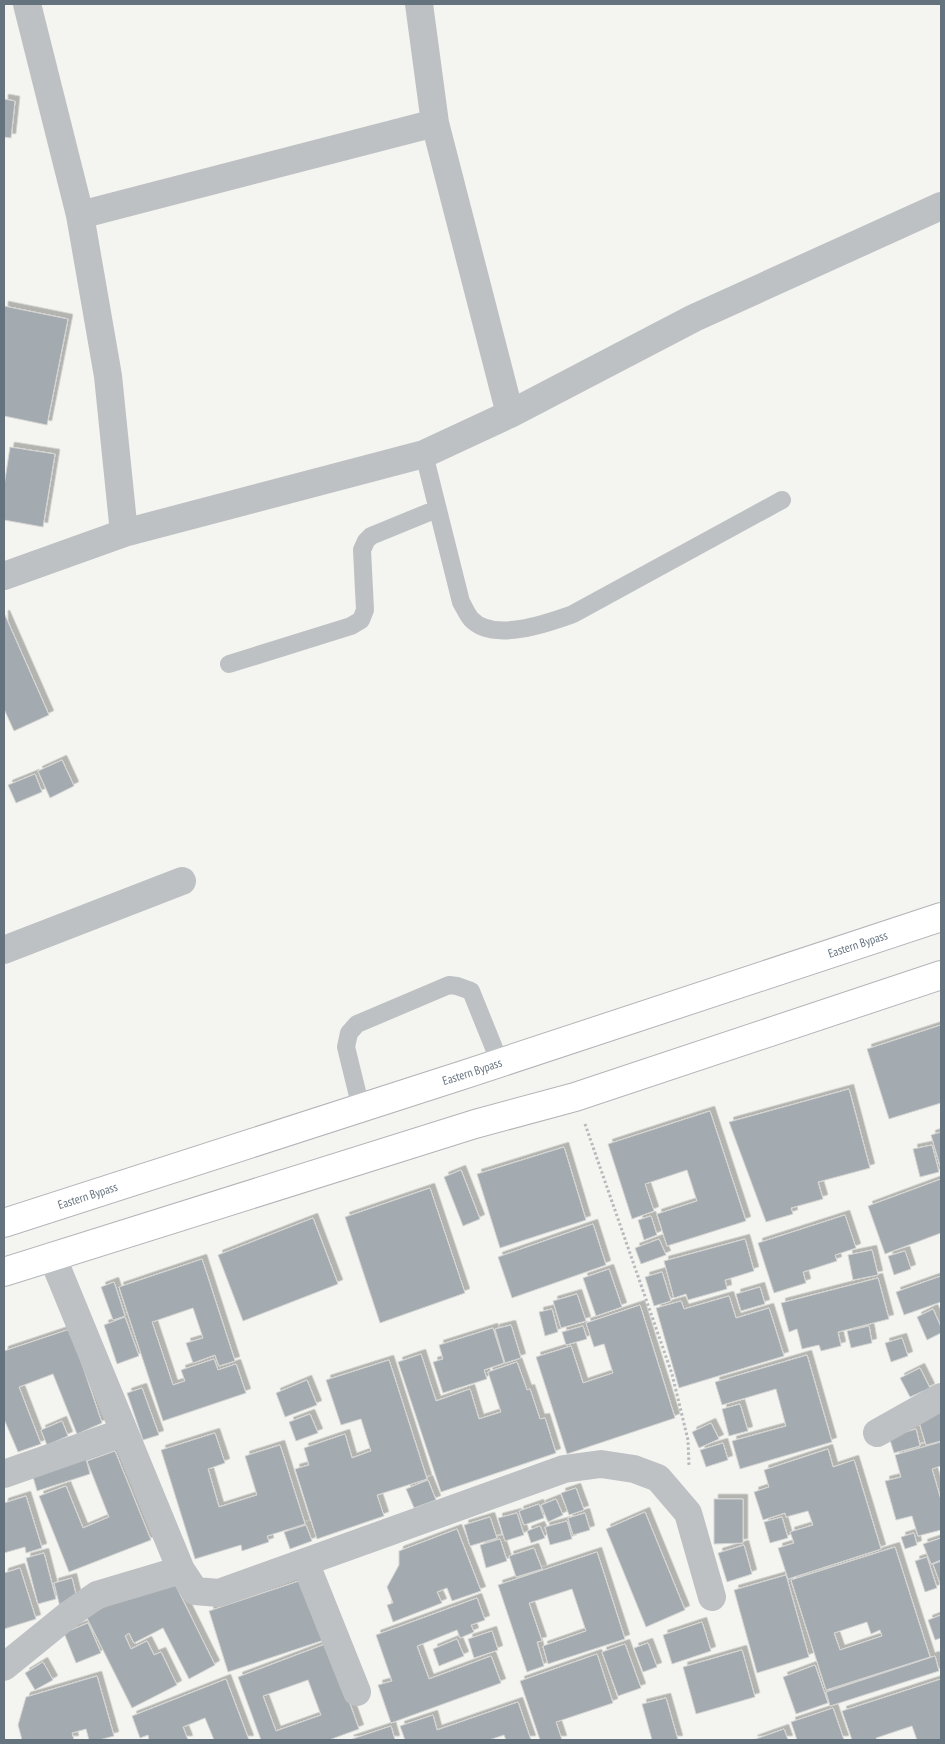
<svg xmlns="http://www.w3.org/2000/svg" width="945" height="1744" viewBox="0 0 945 1744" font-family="'PT Sans Narrow',sans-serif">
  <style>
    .building { fill: #a4abb0; stroke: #d5d5d3; fill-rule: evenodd; filter: url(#shadow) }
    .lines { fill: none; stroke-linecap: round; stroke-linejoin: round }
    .highway-casing { stroke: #b2b5b8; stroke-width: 30 }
    .path { stroke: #b7babc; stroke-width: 3; stroke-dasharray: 2.5 2.5; stroke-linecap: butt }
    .lane { stroke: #bdc1c4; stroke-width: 18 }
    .street { stroke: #bdc1c4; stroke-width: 28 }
    .highway { stroke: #fff; stroke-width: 28 }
    .labels { text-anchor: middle; stroke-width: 5; stroke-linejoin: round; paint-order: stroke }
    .street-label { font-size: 12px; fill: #65737f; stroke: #fff }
  </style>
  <defs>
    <filter id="shadow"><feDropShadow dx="4.5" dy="-4.5" stdDeviation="0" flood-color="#0004"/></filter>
  </defs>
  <rect width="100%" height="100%" fill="#f4f4f0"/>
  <!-- building -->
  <path class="building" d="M4,99L15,101L11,138L4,137Z
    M4,306L68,319L47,425L4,416Z
    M10,447L55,454L43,527L4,520V486Z
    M4,615H5L49,715L14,731L4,709Z
    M62,760L74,786L50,798L38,771Z
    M35,774L42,792L16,803L8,785Z
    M941,1025V1103L889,1119L867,1049Z
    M849,1089L870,1168L818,1182L823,1199L791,1208L793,1214L766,1222L729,1122Z
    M710,1111L746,1221L667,1246L657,1214L697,1201L687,1170L645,1184L654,1211L632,1219L608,1144Z
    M941,1132V1169L931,1135Z
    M932,1145L939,1172L920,1177L913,1149Z
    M564,1147L586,1220L500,1248L477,1174Z
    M461,1170L480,1219L463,1226L444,1177Z
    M941,1179V1233L885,1254L868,1206Z
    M430,1188L465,1293L380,1323L345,1217Z
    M845,1215L856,1248L835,1255L837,1261L803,1272L806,1283L774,1293L758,1243Z
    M651,1216L657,1235L644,1240L638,1220Z
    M313,1218L338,1284L243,1321L218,1255Z
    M593,1224L606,1265L512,1298L498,1257Z
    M659,1239L666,1255L641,1264L635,1248Z
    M745,1239L754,1271L725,1280L727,1289L688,1300L686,1294L674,1298L664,1261Z
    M872,1250L878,1275L853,1280L848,1255Z
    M905,1251L911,1269L894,1275L888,1256Z
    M202,1259L235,1361L219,1366L215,1355L193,1363L186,1343L203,1338L193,1308L152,1322L173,1385L185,1381L181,1370L214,1359L218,1370L236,1364L246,1393L163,1421L119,1287Z
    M609,1269L622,1307L596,1316L583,1278Z
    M662,1272L671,1301L654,1306L645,1277Z
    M941,1276V1302L904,1315L896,1292Z
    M878,1278L889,1319L838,1332L841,1346L821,1351L819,1345L802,1349L797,1329L789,1332L781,1303Z
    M114,1282L125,1316L113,1320L101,1287Z
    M760,1287L765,1304L741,1311L736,1294Z
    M577,1294L586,1321L561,1328L553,1301Z
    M729,1296L736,1318L769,1308L784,1356L679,1388L656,1308L681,1301L684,1309Z
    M640,1305L675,1418L567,1454L536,1357L571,1346L583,1383L613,1373L604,1344L594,1347L586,1323Z
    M552,1309L558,1332L545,1336L539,1312Z
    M933,1309L941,1327V1333L927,1340L917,1317Z
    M125,1317L139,1356L117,1364L104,1325Z
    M511,1325L521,1358L505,1363L495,1329Z
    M583,1326L587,1339L566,1345L562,1332Z
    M869,1326L872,1343L851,1348L847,1331Z
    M493,1328L504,1363L484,1370L487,1379L443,1393L433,1362L443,1359L439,1345Z
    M70,1329L102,1423L77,1434L53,1374L19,1387L41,1444L18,1452L4,1419V1351Z
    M902,1338L908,1356L891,1362L885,1343Z
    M421,1354L436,1401L470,1389L479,1419L501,1412L488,1372L517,1362L527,1390L530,1389L540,1419L545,1418L556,1453L441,1492L398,1362Z
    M807,1355L832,1442L740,1469L732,1441L786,1426L776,1389L722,1405L715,1382Z
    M389,1360L427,1479L377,1495L384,1516L317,1539L295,1469L309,1465L304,1448L345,1434L352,1458L371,1451L361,1419L341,1425L326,1380Z
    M920,1368L930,1388L910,1397L900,1378Z
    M307,1380L317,1405L285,1417L276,1393Z
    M142,1388L159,1435L143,1440L127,1393Z
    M740,1404L748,1431L729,1436L722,1409Z
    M941,1407V1441L926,1445L917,1415Z
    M310,1414L318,1433L296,1441L289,1422Z
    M62,1421L68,1436L47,1445L41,1430Z
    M711,1423L719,1439L699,1448L692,1432Z
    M916,1429L920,1446L894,1453L889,1437Z
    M215,1433L225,1463L208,1469L219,1507L257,1495L245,1456L280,1445L305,1524L267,1536L269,1542L242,1551L241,1545L195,1559L161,1450Z
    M941,1442V1466L932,1469L941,1500V1530L918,1536L912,1516L896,1520L885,1481L901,1477L895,1455Z
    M723,1443L728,1460L706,1467L700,1450Z
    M828,1449L833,1467L854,1460L881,1549L788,1579L778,1548L794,1543L790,1532L813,1525L808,1511L786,1517L785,1513L763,1520L754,1492L769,1487L764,1470Z
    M115,1451L151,1540L69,1572L39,1496L66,1486L83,1528L109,1517L87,1461Z
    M86,1459L90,1474L37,1491L33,1477Z
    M428,1480L436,1500L414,1508L406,1489Z
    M576,1488L584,1510L569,1515L561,1493Z
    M26,1496L42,1548L26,1553L25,1547L4,1553V1503Z
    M556,1499L563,1515L548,1522L541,1505Z
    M714,1499H743V1543L714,1544Z
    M539,1504L544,1518L524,1525L519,1511Z
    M645,1512L685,1610L646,1627L606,1529Z
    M517,1513L524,1535L505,1541L498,1518Z
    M585,1513L590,1530L573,1535L568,1518Z
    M490,1517L497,1538L470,1546L464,1525Z
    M782,1517L788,1538L770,1543L764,1522Z
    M567,1521L572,1539L550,1545L545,1527Z
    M306,1525L312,1541L290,1549L284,1532Z
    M540,1526L545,1538L531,1543L527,1531Z
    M457,1529L481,1591L452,1601L447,1588L437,1592L442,1603L393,1622L387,1605L393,1603L387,1587L399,1565V1551Z
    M914,1533L917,1545L905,1549L901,1537Z
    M941,1538V1560L931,1564L923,1544Z
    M500,1539L507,1561L486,1568L480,1545Z
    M744,1545L752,1574L727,1582L718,1553Z
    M895,1547L930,1657L826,1690L791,1580ZM867,1622L871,1634L880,1630L882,1636L840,1650L834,1633Z
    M534,1548L542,1569L516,1577L509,1556Z
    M597,1552L625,1639L548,1664L543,1646L586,1631L572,1589L529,1603L542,1641L537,1642L544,1666L527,1672L498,1585Z
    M44,1553L56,1599L38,1604L26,1558Z
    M927,1557L937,1588L925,1592L915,1561Z
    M941,1561V1586L933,1564Z
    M20,1568L36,1619L4,1629V1573Z
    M170,1574L215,1665L189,1679L163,1628L134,1643L129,1633L125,1636L131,1649L147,1641L154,1655L161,1652L177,1685L132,1708L86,1616Z
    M786,1575L809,1657L757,1673L734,1590Z
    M72,1578L78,1603L60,1607L54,1583Z
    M305,1579L324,1640L228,1672L209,1611Z
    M477,1598L485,1620L471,1625L474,1632L460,1638L457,1630L417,1646L429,1679L491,1656L501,1683L391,1723L378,1685L392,1681L376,1635Z
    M941,1615V1638L935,1640L928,1620Z
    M702,1622L711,1651L672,1664L663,1635Z
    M88,1623L101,1653L76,1663L64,1633Z
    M492,1631L498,1650L474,1658L468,1639Z
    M457,1639L464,1656L439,1666L433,1649Z
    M328,1643L359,1729L329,1740H261L238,1677ZM308,1680L321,1715L276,1731L263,1696Z
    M648,1643L657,1667L643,1672L634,1648Z
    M625,1644L641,1688L618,1696L602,1652Z
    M742,1650L755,1697L696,1714L683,1667Z
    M597,1654L613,1703L556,1722L562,1740H540L520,1681Z
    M935,1656L939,1671L830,1706L826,1692Z
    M43,1662L53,1680L35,1690L25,1673Z
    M815,1665L828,1703L796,1714L783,1677Z
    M97,1676L114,1736L99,1740H89L86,1729L72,1733L74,1740H22L18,1725L26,1697Z
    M226,1679L249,1740H214L205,1718L183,1727L188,1740H149L148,1735L140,1738L132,1716Z
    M941,1679V1740H917L912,1726L876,1738L877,1740H852L842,1711Z
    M666,1698L678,1740H652L642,1704Z
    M518,1702L531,1740H506L504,1735L489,1740H405L400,1726L433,1715L437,1730Z
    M833,1708L844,1740H797L791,1722Z
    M391,1726L395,1740H349Z
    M784,1729L788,1740H753Z"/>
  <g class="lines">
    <!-- highway casing -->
    <g class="highway-casing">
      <g id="highway">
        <path id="s1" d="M4,1223L466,1074L941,917"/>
        <path d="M4,1272L475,1124L575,1097L941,975"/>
      </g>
    </g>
    <!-- path -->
    <path class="path" d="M585,1124L672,1374L688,1440L689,1466"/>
    <!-- lane -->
    <path class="lane" d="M424,454L461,602C464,607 467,614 471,619C493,643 548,623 573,614L782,500
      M229,664L351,626L361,620L365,610L362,550L366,541L371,536L437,509
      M361,1108L346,1047L349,1033L357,1024L449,985L457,986L471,991L500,1063"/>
    <!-- street -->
    <path class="street" d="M27,4L80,215L108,376L124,533
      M419,4L435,123L510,414
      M80,215L435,123
      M4,576L124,533L424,454L510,414L694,318L941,206
      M4,950L182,881
      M52,1256L181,1570L195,1591L219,1593L564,1469L601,1464L634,1469L658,1478L688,1513L712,1597
      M877,1433L941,1397
      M4,1474L124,1432
      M305,1562L357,1692
      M4,1667L68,1615L97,1595L181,1570"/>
    <!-- highway -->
    <use href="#highway" class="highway"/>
  </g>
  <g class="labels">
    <!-- street labels -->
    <g class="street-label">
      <text dy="4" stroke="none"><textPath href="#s1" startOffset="898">Eastern Bypass</textPath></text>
      <text dy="4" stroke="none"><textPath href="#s1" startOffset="492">Eastern Bypass</textPath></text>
      <text dy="4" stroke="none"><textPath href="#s1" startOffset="88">Eastern Bypass</textPath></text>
    </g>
  </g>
  <!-- border -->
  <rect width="945" height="1744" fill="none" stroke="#65737f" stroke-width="10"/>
</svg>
